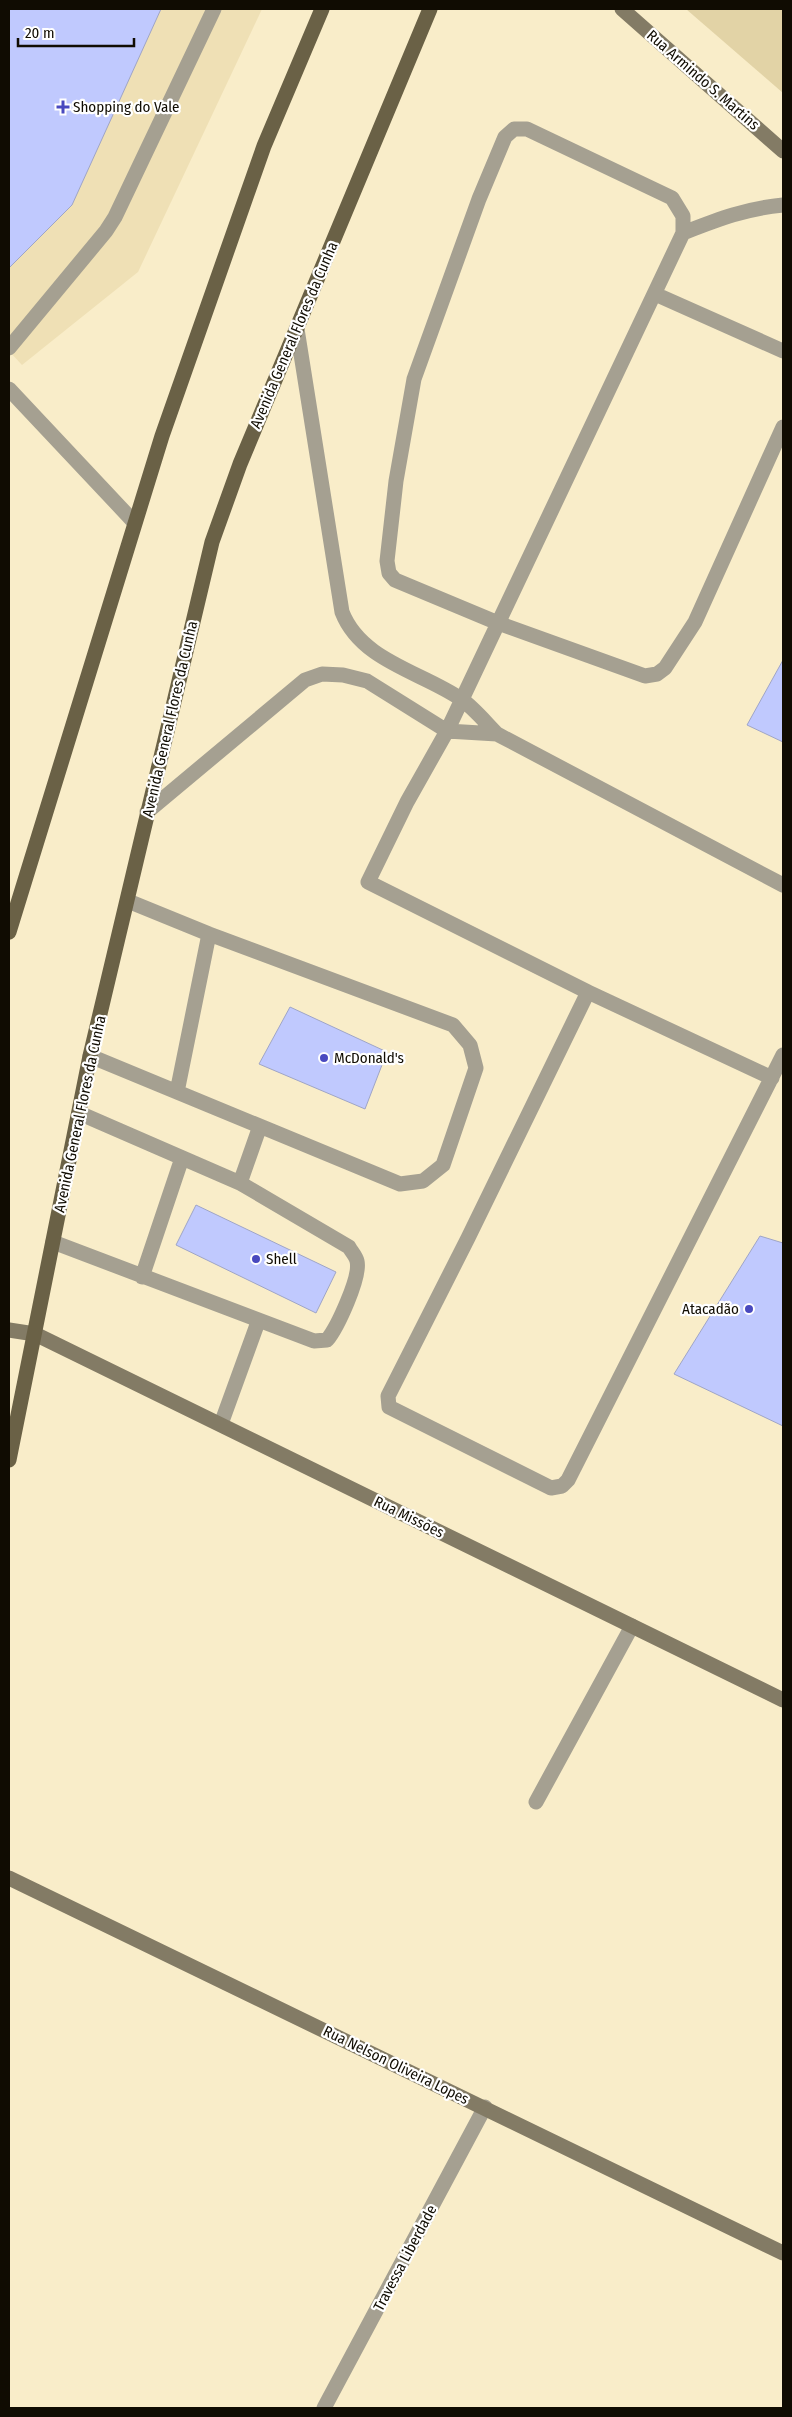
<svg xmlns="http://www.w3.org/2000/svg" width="792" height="2417" viewBox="0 0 792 2417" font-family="'Fira Sans Condensed',sans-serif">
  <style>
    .built { fill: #efe0b5 }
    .green { fill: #e2d3a6 }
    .building { fill: #c0c9fe; stroke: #9fa5c6 }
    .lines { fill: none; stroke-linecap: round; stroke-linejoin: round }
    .lane { stroke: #a5a091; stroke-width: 15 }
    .street { stroke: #a5a091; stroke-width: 15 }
    .secondary { stroke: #837b65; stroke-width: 15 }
    .primary { stroke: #6a6146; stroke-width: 15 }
    .poi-dot { fill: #4949bf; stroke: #fff; stroke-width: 2 }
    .labels { text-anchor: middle; stroke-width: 4.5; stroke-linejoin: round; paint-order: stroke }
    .street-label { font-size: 15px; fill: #100c02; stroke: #fff }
    .poi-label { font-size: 15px; fill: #100c02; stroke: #fff; text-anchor: start }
  </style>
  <rect width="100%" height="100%" fill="#f9edc9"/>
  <!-- built -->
  <path class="built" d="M9,9H262L138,272L22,365L9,351Z"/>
  <!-- green -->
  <path class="green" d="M686,9H783V93Z"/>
  <!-- building -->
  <path class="building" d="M9,9H161L72,205L9,268Z
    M783,660V742L747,725Z
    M290,1007L387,1052L365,1109L259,1064Z
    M196,1205L336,1272L316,1313L176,1245Z
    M760,1236L783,1243V1426L674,1374Z"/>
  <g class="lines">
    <!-- lane -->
    <path class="lane" d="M683,233C719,219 744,209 783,205
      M655,294L783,351
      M297,329L342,612C361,661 422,672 461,699C474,708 486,723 497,734L783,885
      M9,348L106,231L115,217L214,9
      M783,427L695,622L665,668L657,674L645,676L498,623L395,580L389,573L387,561L396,481L414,379L479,199L505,137L514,129H527L672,198L683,216V233L447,731L407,802L368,882L588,992L468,1238L388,1396L389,1407L551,1488L562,1486L568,1480L783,1055
      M147,812L305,680L322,674L343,675L367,681L447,731L497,734
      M588,992L772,1078
      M90,1056L400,1184L423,1181L443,1165L476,1068L470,1045L453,1025L209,934L128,901
      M177,1092L209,934
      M240,1183L260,1126
      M53,1242L314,1341L327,1340C337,1328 361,1277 357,1261C356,1256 351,1251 349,1247L240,1183L79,1113
      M142,1277L182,1158
      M221,1424L258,1322
      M536,1802L632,1626"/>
    <!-- street -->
    <path class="street" d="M9,389L134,522
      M324,2408L485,2107"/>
    <!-- secondary -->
    <path class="secondary" d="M622,9L783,151
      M9,1330L35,1334L783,1700
      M9,1878L783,2253"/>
    <!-- primary -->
    <path class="primary" d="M9,932L162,436L264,146L322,9
      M9,1460L90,1056L212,542L240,464L430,9"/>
  </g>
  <!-- markers -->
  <g class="poi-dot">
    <path d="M60.5 99.5h5v5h5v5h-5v5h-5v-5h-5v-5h5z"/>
    <circle cx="324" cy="1058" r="5"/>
    <circle cx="256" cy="1259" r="5"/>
    <circle cx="749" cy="1309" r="5"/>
  </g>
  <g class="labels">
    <!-- street labels -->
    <g class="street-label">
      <text transform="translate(703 80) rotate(41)" y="5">Rua Armindo S. Martins</text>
      <text transform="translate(294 335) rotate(-67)" y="5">Avenida General Flores da Cunha</text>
      <text transform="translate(170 719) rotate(-77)" y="5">Avenida General Flores da Cunha</text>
      <text transform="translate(80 1114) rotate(-78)" y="5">Avenida General Flores da Cunha</text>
      <text transform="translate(409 1517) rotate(26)" y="5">Rua Missões</text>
      <text transform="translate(396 2065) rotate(26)" y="5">Rua Nelson Oliveira Lopes</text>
      <text transform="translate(405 2258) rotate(-62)" y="5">Travessa Liberdade</text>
    </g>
    <!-- poi labels -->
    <g class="poi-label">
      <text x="73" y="112">Shopping do Vale</text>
      <text x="334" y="1063">McDonald's</text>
      <text x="266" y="1264">Shell</text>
      <text x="739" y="1314" text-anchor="end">Atacadão</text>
    </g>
  </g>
  <!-- border -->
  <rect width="792" height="2417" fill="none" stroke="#100c02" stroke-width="20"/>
  <!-- scale -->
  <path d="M18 38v8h116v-8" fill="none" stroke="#100c02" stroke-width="2.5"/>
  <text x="25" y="38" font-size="15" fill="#100c02" stroke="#ffffff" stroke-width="4" paint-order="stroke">20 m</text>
</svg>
